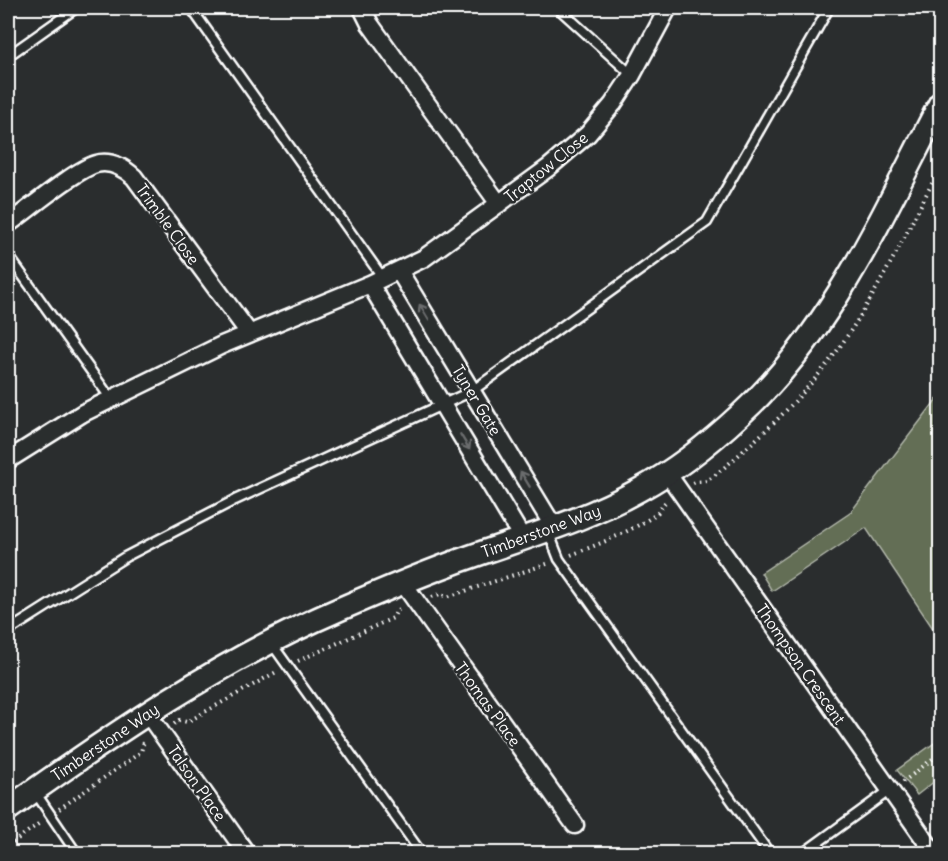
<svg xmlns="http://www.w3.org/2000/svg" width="948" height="861" viewBox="0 0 948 861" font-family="Delius,sans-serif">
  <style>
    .park { fill: #636e55; stroke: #b1b6aa; stroke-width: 1.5 }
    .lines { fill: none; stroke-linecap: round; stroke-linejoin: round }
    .lane-casing { stroke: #fff; stroke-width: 13 }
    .street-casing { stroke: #fff; stroke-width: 21 }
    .secondary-casing { stroke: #fff; stroke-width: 27 }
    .path { stroke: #fff; stroke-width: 4; stroke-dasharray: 1.5 4.5; stroke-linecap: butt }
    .lane { stroke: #2a2d2e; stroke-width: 8 }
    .street { stroke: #2a2d2e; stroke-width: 16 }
    .secondary { stroke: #2a2d2e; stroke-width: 22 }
    .oneway { stroke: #6a6c6d }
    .labels { text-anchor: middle; stroke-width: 5; stroke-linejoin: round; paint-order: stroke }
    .street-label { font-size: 16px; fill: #fff; stroke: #2a2d2e }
  </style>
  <rect width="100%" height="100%" fill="#2a2d2e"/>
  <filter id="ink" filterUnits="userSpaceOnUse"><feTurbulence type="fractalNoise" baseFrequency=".0167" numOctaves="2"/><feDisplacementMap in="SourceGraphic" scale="12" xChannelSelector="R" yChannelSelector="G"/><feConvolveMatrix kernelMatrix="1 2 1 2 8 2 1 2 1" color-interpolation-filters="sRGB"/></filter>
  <g filter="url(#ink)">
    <!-- park -->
    <path class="park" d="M940,395V639L866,528L772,591L761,573L850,513Z
      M940,739V777L917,795L897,770Z"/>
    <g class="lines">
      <!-- lane casing -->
      <g class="lane-casing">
        <path id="lane" d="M191,8L383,278
          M558,8L632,75
          M8,56L76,8
          M8,255L111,399
          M548,531L559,559L770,854
          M8,631L125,557L235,500L472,391L707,222L829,8
          M272,644L422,854
          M35,792L77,854
          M802,854L890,790"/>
      </g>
      <!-- street casing -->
      <g class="street-casing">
        <path id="street" d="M362,8L370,24L499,204
          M8,224C28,210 75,170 96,164C110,160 124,168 134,177L249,333
          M399,271L555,529
          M370,284L523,539
          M8,460L83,413L222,345L370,284L424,258L548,168L588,134L613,104L632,75L668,8
          M667,473L935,854
          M403,583L575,825
          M147,713L247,854"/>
      </g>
      <!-- secondary casing -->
      <g class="secondary-casing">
        <path id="secondary" d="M8,809C113,734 221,660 340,609C377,593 415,577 453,563C515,540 580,523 639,490C676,470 710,443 741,414C833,330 883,213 940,104"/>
      </g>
      <!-- path -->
      <path class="path" d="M693,483C698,481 702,482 706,481C715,477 744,450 752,443C782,416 810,387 834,355C876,297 907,231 940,168
        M571,555C599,544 630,532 655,515C661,511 661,505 667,501
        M432,597L440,594L447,597L547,564
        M298,661L393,618L397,610L402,609
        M174,724L179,720L187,722L278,671
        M903,782L940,753
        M59,809L141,752L143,744L147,741
        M8,846L41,822"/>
      <!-- lane -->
      <use href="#lane" class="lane"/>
      <!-- street -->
      <use href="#street" class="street"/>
      <!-- secondary -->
      <use href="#secondary" class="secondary"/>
    </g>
    <!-- one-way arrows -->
    <defs><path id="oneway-shaft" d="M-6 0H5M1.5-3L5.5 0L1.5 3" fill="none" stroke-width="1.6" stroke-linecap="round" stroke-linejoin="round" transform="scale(1.5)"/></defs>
    <g class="oneway">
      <use href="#oneway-shaft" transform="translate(424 312) rotate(-121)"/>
      <use href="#oneway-shaft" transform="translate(465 442) rotate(59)"/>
      <use href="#oneway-shaft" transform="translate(525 479) rotate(-121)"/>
    </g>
  </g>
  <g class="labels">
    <!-- street labels -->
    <g class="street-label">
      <text transform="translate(546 167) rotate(-39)" y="6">Traptow Close</text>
      <text transform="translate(168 224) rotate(54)" y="6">Trimble Close</text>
      <text transform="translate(477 400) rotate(59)" y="6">Tyner Gate</text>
      <text transform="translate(541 531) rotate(-20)" y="6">Timberstone Way</text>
      <text transform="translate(801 664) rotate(55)" y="6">Thompson Crescent</text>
      <text transform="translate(488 704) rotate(54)" y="6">Thomas Place</text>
      <text transform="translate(105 742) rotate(-34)" y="6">Timberstone Way</text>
      <text transform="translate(197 783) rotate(55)" y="6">Talson Place</text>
    </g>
  </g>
  <!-- margin -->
  <rect width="948" height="861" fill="none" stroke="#2a2d2e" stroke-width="30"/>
  <rect x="15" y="15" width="918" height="831" fill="none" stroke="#fff" stroke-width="2" filter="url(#ink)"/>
</svg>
